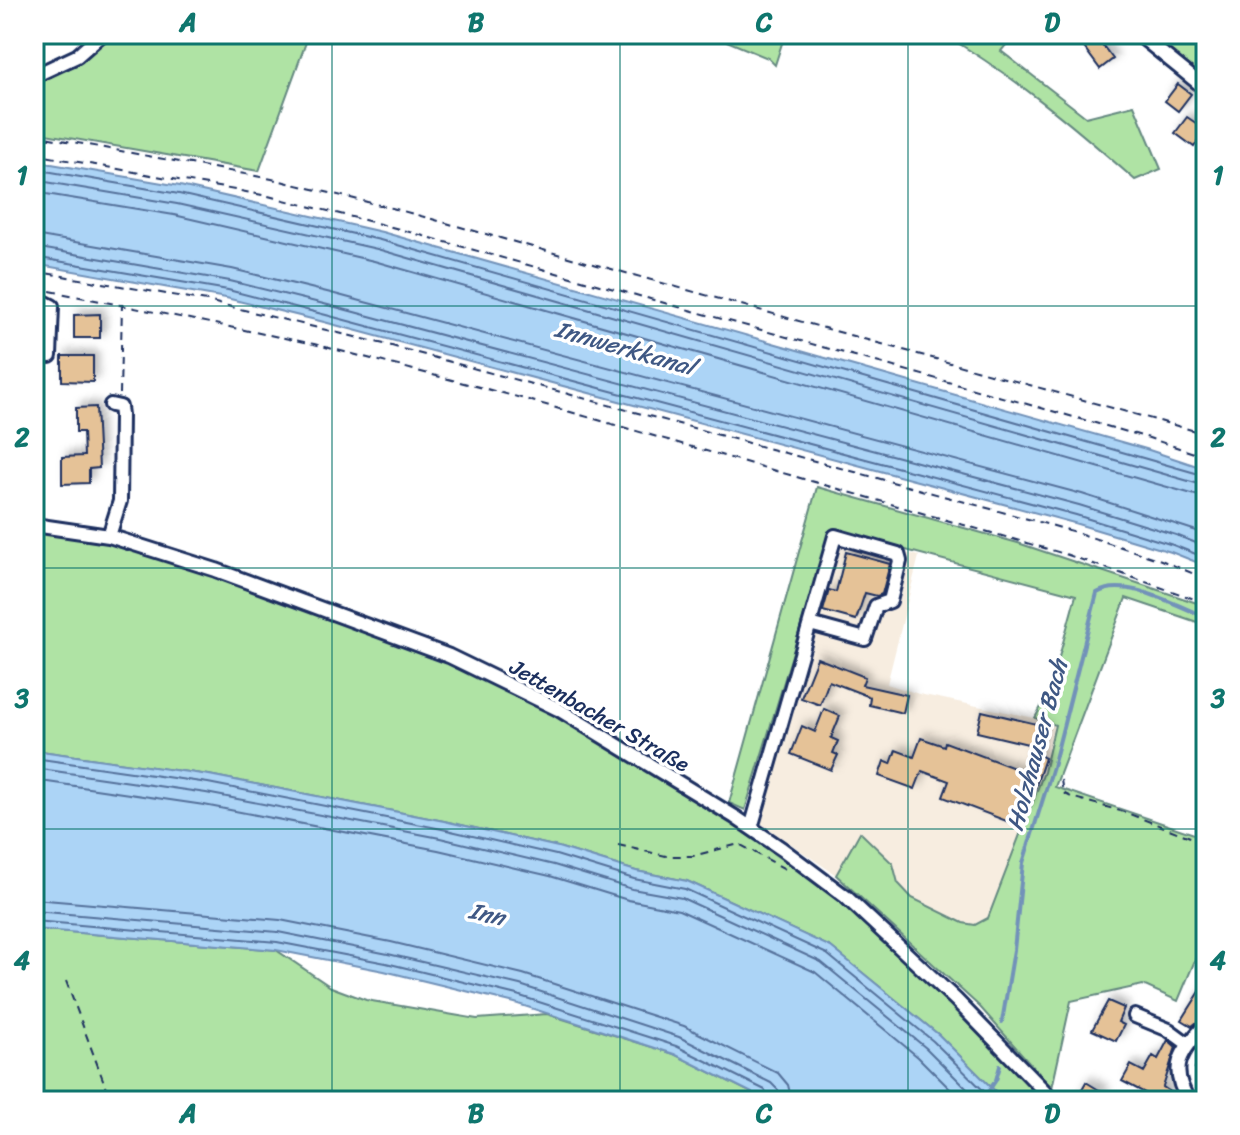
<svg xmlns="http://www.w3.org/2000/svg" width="1240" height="1135" viewBox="0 0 1240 1135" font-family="Sriracha,sans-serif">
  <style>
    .built { fill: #f7ede0 }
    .green { fill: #afe3a4; stroke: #658981; stroke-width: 2 }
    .water { fill: #acd4f6; stroke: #7292b9; stroke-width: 2 }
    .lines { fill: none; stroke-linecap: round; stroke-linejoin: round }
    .shore { stroke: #55719b; stroke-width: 2 }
    .stream { stroke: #7292b9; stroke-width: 4 }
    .building { fill: #e5c297; stroke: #1b2f5e; stroke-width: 2; filter: url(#shadow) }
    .minor-casing { stroke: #1b2f5e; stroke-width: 18 }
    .path { stroke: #1b2f5e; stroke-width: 2; stroke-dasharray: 8 6; stroke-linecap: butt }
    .minor { stroke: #fff; stroke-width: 12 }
    .grid { fill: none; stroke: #0f766e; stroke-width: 2; stroke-opacity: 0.55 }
    .labels { text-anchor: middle; stroke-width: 7; stroke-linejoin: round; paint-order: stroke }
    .street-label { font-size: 22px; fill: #1b2f5e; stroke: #fff }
    .water-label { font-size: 24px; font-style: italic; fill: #3f5884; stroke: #fff }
    .neatline { fill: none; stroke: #0f766e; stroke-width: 3 }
    .grid-label { font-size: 26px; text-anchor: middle; font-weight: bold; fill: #0f766e }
  </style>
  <defs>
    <filter id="shadow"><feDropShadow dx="5" dy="-5" stdDeviation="4" flood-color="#0004"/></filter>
  </defs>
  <rect width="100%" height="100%" fill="#fff"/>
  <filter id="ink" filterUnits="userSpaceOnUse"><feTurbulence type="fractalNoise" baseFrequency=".0125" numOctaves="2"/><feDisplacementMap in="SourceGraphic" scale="16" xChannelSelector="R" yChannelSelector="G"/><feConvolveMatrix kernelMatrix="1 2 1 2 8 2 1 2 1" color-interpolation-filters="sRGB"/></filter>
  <g filter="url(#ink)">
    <!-- built -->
    <path class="built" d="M830,530L919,556L887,684L919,694L1035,718L1055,725L1044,772L988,918L975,925L963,923L912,898L898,883L893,864L860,832L836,875L759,822L808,648L795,644Z"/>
    <!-- green -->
    <path class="green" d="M106,34H309L259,171L34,132V80Z
      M710,34H785L775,65L768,58Z
      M943,34H1015L1001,51L1086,117L1134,105L1161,169L1135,180C1074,126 1013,75 943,34Z
      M1148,34H1206V95L1198,79Z
      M817,487L1018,543L1206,606V625L1126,598L1055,787L1206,838V934L1178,1001L1143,985L1071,1001L1052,1088L980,1007L836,875L860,832L893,864L898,883L912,898L963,923L975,925L988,918L1044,772L1055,725L1035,718L1050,690L1076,595L830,530L745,810L729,803Z
      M34,530L119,545L187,565L450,664L537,705L719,815L839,900L901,955L1049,1101H1005L939,1035L831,947L687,881L636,871L558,847L444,821L209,775L34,750Z
      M34,929L276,950L331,987L366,1000L477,1019L547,1014L674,1054L768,1101H34Z"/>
    <!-- water -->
    <path class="water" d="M34,161L180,186L382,232L1146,449L1206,469V566L1171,552L1074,523L324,322L226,298L34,264Z
      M34,750L209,775L444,821L558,847L636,871L687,881L831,947L939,1035L1005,1101H768L674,1054L515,1003L384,971L276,950L34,929Z"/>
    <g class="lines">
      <!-- shore -->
      <path class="shore" d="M34,169L179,194L380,240L1206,476
        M34,180L177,204L377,249L1206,486
        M34,192L174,215L374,261L1206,498
        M34,235L232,269L331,293L1082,494L1206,534
        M34,247L230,281L328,305L1079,505L1176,535L1206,547
        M34,257L228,290L326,315L1076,515L1173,545L1206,558
        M34,758L208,783L442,829L556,855L634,879L685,889L827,954L933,1041L994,1101
        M34,768L206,793L440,838L554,865L632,889L682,898L821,962L926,1048L979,1101
        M34,780L204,805L438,850L550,876L628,900L679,910L815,972L918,1057L962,1101
        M34,899L280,920L391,942L523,974L684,1026L778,1073L788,1085L792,1101
        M34,911L278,932L388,954L520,985L679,1037L771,1083L778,1090L780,1101
        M34,921L277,942L386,963L517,995L676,1046L765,1090L769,1101"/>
      <!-- stream -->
      <path class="stream" d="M1002,1022L1014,950L1023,863L1053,767L1097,593C1125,576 1177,606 1206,617
        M982,1101L996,1080L1000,1066"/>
    </g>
    <!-- building -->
    <path class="building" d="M1074,34H1094L1113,59L1100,69Z
      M1178,84L1191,94L1178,111L1165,101Z
      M1187,117L1206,130L1194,147L1175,133Z
      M100,314V338H74V315Z
      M62,356H93V382L62,381Z
      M96,407L99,468L89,469V483L62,484V457L84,456L83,432H76V408Z
      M846,552L890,564L882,594L877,596L865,593L856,620L823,611L829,590L836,592Z
      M817,658L865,677L862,685L907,695L903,713L869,705L870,697L829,681L820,705L801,698Z
      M824,709L840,716L831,738L838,741L833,753L838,755L831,770L791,754L802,726L815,732Z
      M982,711L1045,726L1039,755L1045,758L1028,809L1016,804L1009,822L943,797L949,781L922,771L915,789L879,776L884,761L891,764L896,750L914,757L921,738L944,746L945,742L1022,771L1032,745L977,732Z
      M1206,982V1015L1192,1026L1182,1020Z
      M1108,1001L1124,1008L1118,1022L1124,1025L1116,1041L1092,1030Z
      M1168,1040L1176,1047L1163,1087L1172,1093L1168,1101H1160L1122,1081L1131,1065L1144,1072L1153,1056L1158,1059Z
      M1206,1043V1074L1195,1068Z
      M1086,1082L1104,1093L1099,1101H1082L1077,1098Z"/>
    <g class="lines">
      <!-- minor casing -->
      <g class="minor-casing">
        <path id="minor" d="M1138,34L1206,89
          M34,76L77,56L102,34
          M34,302L46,303L52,306L50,356
          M34,525L109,536L216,570L449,656L558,709L735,817L782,849L846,897L956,1000L1054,1101
          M109,536L120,501L121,415L120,407L111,405
          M751,828L835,536L898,554L900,561L890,601L876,606L865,639L810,624
          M1135,1016L1169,1030L1188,1044
          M1189,1101C1167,1066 1182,1051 1206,1024"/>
      </g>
      <!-- path -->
      <path class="path" d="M34,135L272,179L392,208L1206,434
        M34,154L268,196L388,226L1149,438L1206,457
        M34,271L207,301L388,345L1072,531L1161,560L1206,579
        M50,291L314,344L525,399L1065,554L1206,603
        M120,394L122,304
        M1061,780L1063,793L1071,797L1124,812L1206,843
        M618,845L666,856H693L739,844L789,871
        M66,981L111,1101"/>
      <!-- minor -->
      <use href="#minor" class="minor"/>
    </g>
  </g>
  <!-- grid -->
  <path class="grid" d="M332,34V1101M620,34V1101M908,34V1101M34,306H1206M34,568H1206M34,829H1206"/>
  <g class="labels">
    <!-- street labels -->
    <g class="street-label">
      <text transform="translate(600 715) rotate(30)" y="8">Jettenbacher Straße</text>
    </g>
    <!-- water labels -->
    <g class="water-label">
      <text transform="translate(625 348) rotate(16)" y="8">Innwerkkanal</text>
      <text transform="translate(1037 745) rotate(-75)" y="8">Holzhauser Bach</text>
      <text transform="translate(487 914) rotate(13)" y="8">Inn</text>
    </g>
  </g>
  <!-- margin -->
  <rect width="1240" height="1135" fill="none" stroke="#fff" stroke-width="88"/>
  <rect x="44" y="44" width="1152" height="1047" class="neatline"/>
  <g class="grid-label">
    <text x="188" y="31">A</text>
    <text x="476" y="31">B</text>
    <text x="764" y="31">C</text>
    <text x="1052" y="31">D</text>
    <text x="22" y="184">1</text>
    <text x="1218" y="184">1</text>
    <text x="22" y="446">2</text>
    <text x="1218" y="446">2</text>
    <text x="22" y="707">3</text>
    <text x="1218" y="707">3</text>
    <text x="22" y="969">4</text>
    <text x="1218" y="969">4</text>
    <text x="188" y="1122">A</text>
    <text x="476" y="1122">B</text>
    <text x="764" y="1122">C</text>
    <text x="1052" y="1122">D</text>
  </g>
</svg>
